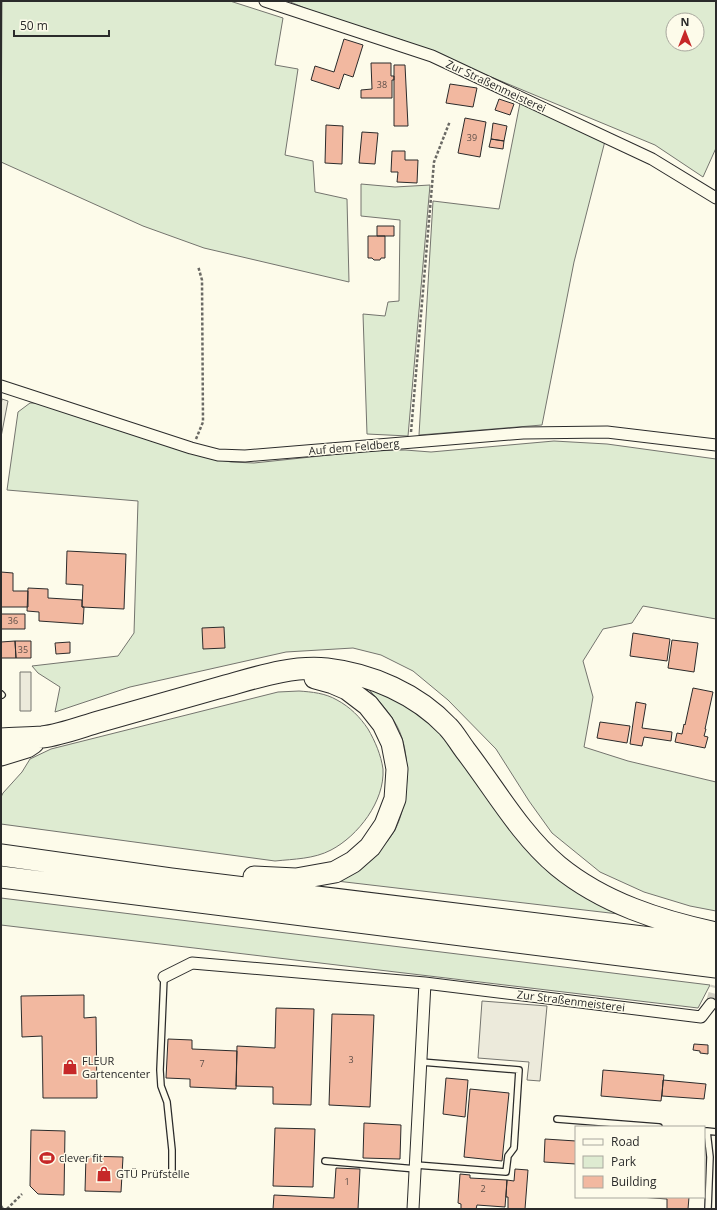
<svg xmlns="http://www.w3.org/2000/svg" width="717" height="1210" viewBox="0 0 717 1210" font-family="'Open Sans',sans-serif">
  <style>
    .green { fill: #deebd1; stroke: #74746e; fill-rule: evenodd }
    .parking { fill: #eceadb; stroke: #74746e }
    .building { fill: #f2b8a0; stroke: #2b2b2b }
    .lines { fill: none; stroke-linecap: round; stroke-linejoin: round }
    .street-tunnel { stroke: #d3d1c4; stroke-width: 11; stroke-dasharray: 11 5.5; stroke-linecap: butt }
    .lane-casing { stroke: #2b2b2b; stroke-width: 8 }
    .street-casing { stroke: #2b2b2b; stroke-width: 13 }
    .highway-casing { stroke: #2b2b2b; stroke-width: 23 }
    .path { stroke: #6a6964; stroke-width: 2.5; stroke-dasharray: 3 2; stroke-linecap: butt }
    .lane { stroke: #fdfbea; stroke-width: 5.5 }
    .street { stroke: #fdfbea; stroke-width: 11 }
    .highway { stroke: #fdfbea; stroke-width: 21 }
    .labels { text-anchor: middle; stroke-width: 3; stroke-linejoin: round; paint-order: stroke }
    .number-label { font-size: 9px; fill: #5d4e48 }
    .street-label { font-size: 11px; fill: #2b2b2b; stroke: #fdfbea }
    .poi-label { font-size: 11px; fill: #2b2b2b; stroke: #fdfbea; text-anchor: start }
  </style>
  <rect width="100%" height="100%" fill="#fdfbea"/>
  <!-- green -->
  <path class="green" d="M2,1H230L283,18L275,65L298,69L285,155L313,161L315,192L347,199L349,282L204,248L143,226L1,162Z
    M288,1H716V148L703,177L655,145L402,40L331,19ZM673,20H697V44H673Z
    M520,103L605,141L574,262L542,425L419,435L433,201L499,209Z
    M361,184L395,187L430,185L408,436L367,434L363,314L385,316L388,302L399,301L400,220L361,216Z
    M30,403H38L215,459L231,462L254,463L368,451L405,450L431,452L554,441L607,444L716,459V619L643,606L632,623L603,629L583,661L593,697L584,747L628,761L716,782V911L690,906L644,892L600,872L552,833L529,801L496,749L448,700L413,671L381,655L353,648L286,652L130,687L55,712L60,687L38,673L32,666L118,656L134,633L138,501L7,490L18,412Z
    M365,685L418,711L447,732L492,800L627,915L328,880C339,875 363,865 371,858C380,851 389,840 395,830C409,802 412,754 397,726C389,711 376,698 365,685Z
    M299,691C312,692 325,693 337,700C350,707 360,717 368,729C375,741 381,755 383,769C385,801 358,836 331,850C314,859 294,859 275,861L1,824V797L3,793L22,772L30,759L51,749L278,692Z
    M1,898L710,985L698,1008L1,925Z"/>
  <!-- parking -->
  <path class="parking" d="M2,399L8,401L1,437V405Z
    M20,672H31V711H20Z
    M482,1001L547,1006L540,1081L527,1080L529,1062L478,1058Z"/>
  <!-- building -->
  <path class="building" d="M344,39L363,45L353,77L344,74L339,89L311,80L315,66L334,72Z
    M371,63H391V76H394V80H392V98H361V90L372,89Z
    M394,65H405L408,126H394Z
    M450,84L477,88L473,107L446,103Z
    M499,99L514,104L510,115L495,110Z
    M465,118L486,122L480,157L458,153Z
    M493,123L507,126L504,141L491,139Z
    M326,125L343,126L342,164L325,163Z
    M362,132L378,133L375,164L359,163Z
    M491,139L504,141L503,149L489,147Z
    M392,151H405V160H418L417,183L397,182L398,172H391Z
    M377,226H394V236H377Z
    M368,236H385V258H381L380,260H374L372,258H368Z
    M67,551L126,554L124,609L82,607L83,585L66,584Z
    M1,572L13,573V591H28V607H1Z
    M28,588L48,589V598L82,600V607H84L83,624L39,621V612L27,611Z
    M1,614H25V629H1Z
    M224,627L225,648L203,649L202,628Z
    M633,633L670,639L667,661L630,656Z
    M672,640L698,643L694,672L668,668Z
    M15,641L16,658H1V642Z
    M15,641H31V658H16Z
    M70,642V653L56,654L55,643Z
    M693,688L713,692L705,729H706L704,736L708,737L705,748L675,742L677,733L682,734L684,724L685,725Z
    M636,702L646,704L642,728L672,732L671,741L644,737L642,746L630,744Z
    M600,722L630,726L627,743L597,738Z
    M84,995V1018L96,1017L97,1098H43L42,1036L22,1037L21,996Z
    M276,1008L314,1009L311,1105L273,1104V1087L236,1086L237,1046L275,1048Z
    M332,1014L374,1015L370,1107L329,1105Z
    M168,1039L192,1040V1049L237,1051L236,1089L190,1087V1079L166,1078Z
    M694,1044L708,1045V1054L700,1053V1051L693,1050Z
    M603,1070L664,1075L661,1101L601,1096Z
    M446,1078L468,1080L465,1117L443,1114Z
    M663,1080L706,1084L704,1099L662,1096Z
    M470,1089L509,1093L502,1161L464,1157Z
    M364,1123L401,1125L400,1159L363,1158Z
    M275,1128L315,1129L313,1187L273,1186Z
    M31,1130L65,1131L64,1195L38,1194L30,1186Z
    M545,1139L576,1141V1164L544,1162Z
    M86,1156L123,1157L121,1192L85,1191Z
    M336,1168L360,1169L358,1209H273L274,1195L334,1198Z
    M515,1169L528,1170L525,1209H508V1197H506L507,1180L514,1181Z
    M460,1174L470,1175V1178L507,1180L505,1207L477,1205L476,1209H461V1204L458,1203Z
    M640,1197H689L688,1209H667V1199Z"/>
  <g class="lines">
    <!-- street-tunnel -->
    <path class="street-tunnel" d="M711,1004L716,986"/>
    <!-- lane casing -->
    <g class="lane-casing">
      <path id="lane" d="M1,694L2,695
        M164,977L160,1070L161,1086L167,1102L172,1150V1170
        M557,1119L659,1127
        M704,1131H707L710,1157L708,1209
        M707,1131L716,1132
        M325,1161L416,1169
        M416,1165L506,1172L508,1156L514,1148L519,1070L421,1062"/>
    </g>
    <!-- street casing -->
    <g class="street-casing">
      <path id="street" d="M265,1L432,56L652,159L716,198
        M1,386L191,448L218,455L245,456L523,433L607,432L716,445
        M164,977L192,963L425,983L701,1017L711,1004
        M413,1209L425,983"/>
    </g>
    <!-- highway casing -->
    <g class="highway-casing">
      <path id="highway" d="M1,739C15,738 29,738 42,737C60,735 81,727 98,722C138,711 178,699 218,688C252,679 290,665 327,669C371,674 417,694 448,727C454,733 459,742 465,750C495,789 520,834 558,866C603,903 660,921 716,933
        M1,755L27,747L33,743
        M1,855L171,879L716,946
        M1,877L716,967
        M254,877L296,879L335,872L353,862L370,847L385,825L395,799L397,769L392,743L383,724L368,705L347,689L333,683L315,678"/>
    </g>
    <!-- path -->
    <path class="path" d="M411,432L434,162L450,121
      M196,439L203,422L202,280L198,266
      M1,1206L3,1209
      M7,1209L22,1194"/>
    <!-- lane -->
    <use href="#lane" class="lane"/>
    <!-- street -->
    <use href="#street" class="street"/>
    <!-- highway -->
    <use href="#highway" class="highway"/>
  </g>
  <!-- icons -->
  <defs>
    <g id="shop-bare" transform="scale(1.2)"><path d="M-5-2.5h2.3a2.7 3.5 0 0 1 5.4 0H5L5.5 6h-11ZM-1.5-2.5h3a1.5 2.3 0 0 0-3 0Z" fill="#c62828" stroke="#fdfbea" stroke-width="2.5" paint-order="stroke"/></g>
    <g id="stadium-bare" transform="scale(1.2)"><path d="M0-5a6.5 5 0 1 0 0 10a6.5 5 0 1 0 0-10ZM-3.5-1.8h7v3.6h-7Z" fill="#c62828" stroke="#fdfbea" stroke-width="2.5" paint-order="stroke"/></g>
  </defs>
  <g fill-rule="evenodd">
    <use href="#shop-bare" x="70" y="1067"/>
    <use href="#stadium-bare" x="47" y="1158"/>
    <use href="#shop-bare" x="104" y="1174"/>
  </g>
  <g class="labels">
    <!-- number labels -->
    <g class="number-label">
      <text x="382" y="88">38</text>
      <text x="472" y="141">39</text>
      <text x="13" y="624">36</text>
      <text x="23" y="653">35</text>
      <text x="351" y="1063">3</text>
      <text x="202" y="1067">7</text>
      <text x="347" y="1185">1</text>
      <text x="483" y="1192">2</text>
    </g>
    <!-- street labels -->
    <g class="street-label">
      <text transform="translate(496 86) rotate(25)" y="4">Zur Straßenmeisterei</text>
      <text transform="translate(354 447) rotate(-5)" y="4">Auf dem Feldberg</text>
      <text transform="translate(571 1001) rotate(7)" y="4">Zur Straßenmeisterei</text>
    </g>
    <!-- poi labels -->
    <g class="poi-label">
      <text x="82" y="1065">FLEUR<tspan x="82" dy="13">Gartencenter</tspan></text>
      <text x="59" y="1162">clever fit</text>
      <text x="116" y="1178">GTÜ Prüfstelle</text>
    </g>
  </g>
  <!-- border -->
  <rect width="717" height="1210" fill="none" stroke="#2b2b2b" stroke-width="4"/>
  <!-- legend -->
  <rect x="575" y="1126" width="130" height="72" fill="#fdfbea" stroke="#a9a89e"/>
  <rect x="583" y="1139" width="20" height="6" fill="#fdfbea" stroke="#a9a89e"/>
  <text x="611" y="1146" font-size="12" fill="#2b2b2b">Road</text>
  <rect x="583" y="1156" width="20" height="12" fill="#deebd1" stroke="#a9a89e"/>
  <text x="611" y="1166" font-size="12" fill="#2b2b2b">Park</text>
  <rect x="583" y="1176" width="20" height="12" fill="#f2b8a0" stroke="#a9a89e"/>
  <text x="611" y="1186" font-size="12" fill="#2b2b2b">Building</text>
  <!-- north arrow -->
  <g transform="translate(685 32)"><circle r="19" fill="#fdfbea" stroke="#a9a89e"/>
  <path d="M0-3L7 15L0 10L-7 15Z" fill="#c62828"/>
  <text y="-6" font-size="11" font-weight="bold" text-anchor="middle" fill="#2b2b2b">N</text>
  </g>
  <!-- scale -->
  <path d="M14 30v6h95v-6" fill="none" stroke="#2b2b2b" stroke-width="2"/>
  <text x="20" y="30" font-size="12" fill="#2b2b2b" stroke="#fdfbea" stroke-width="3" paint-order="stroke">50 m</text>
</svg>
